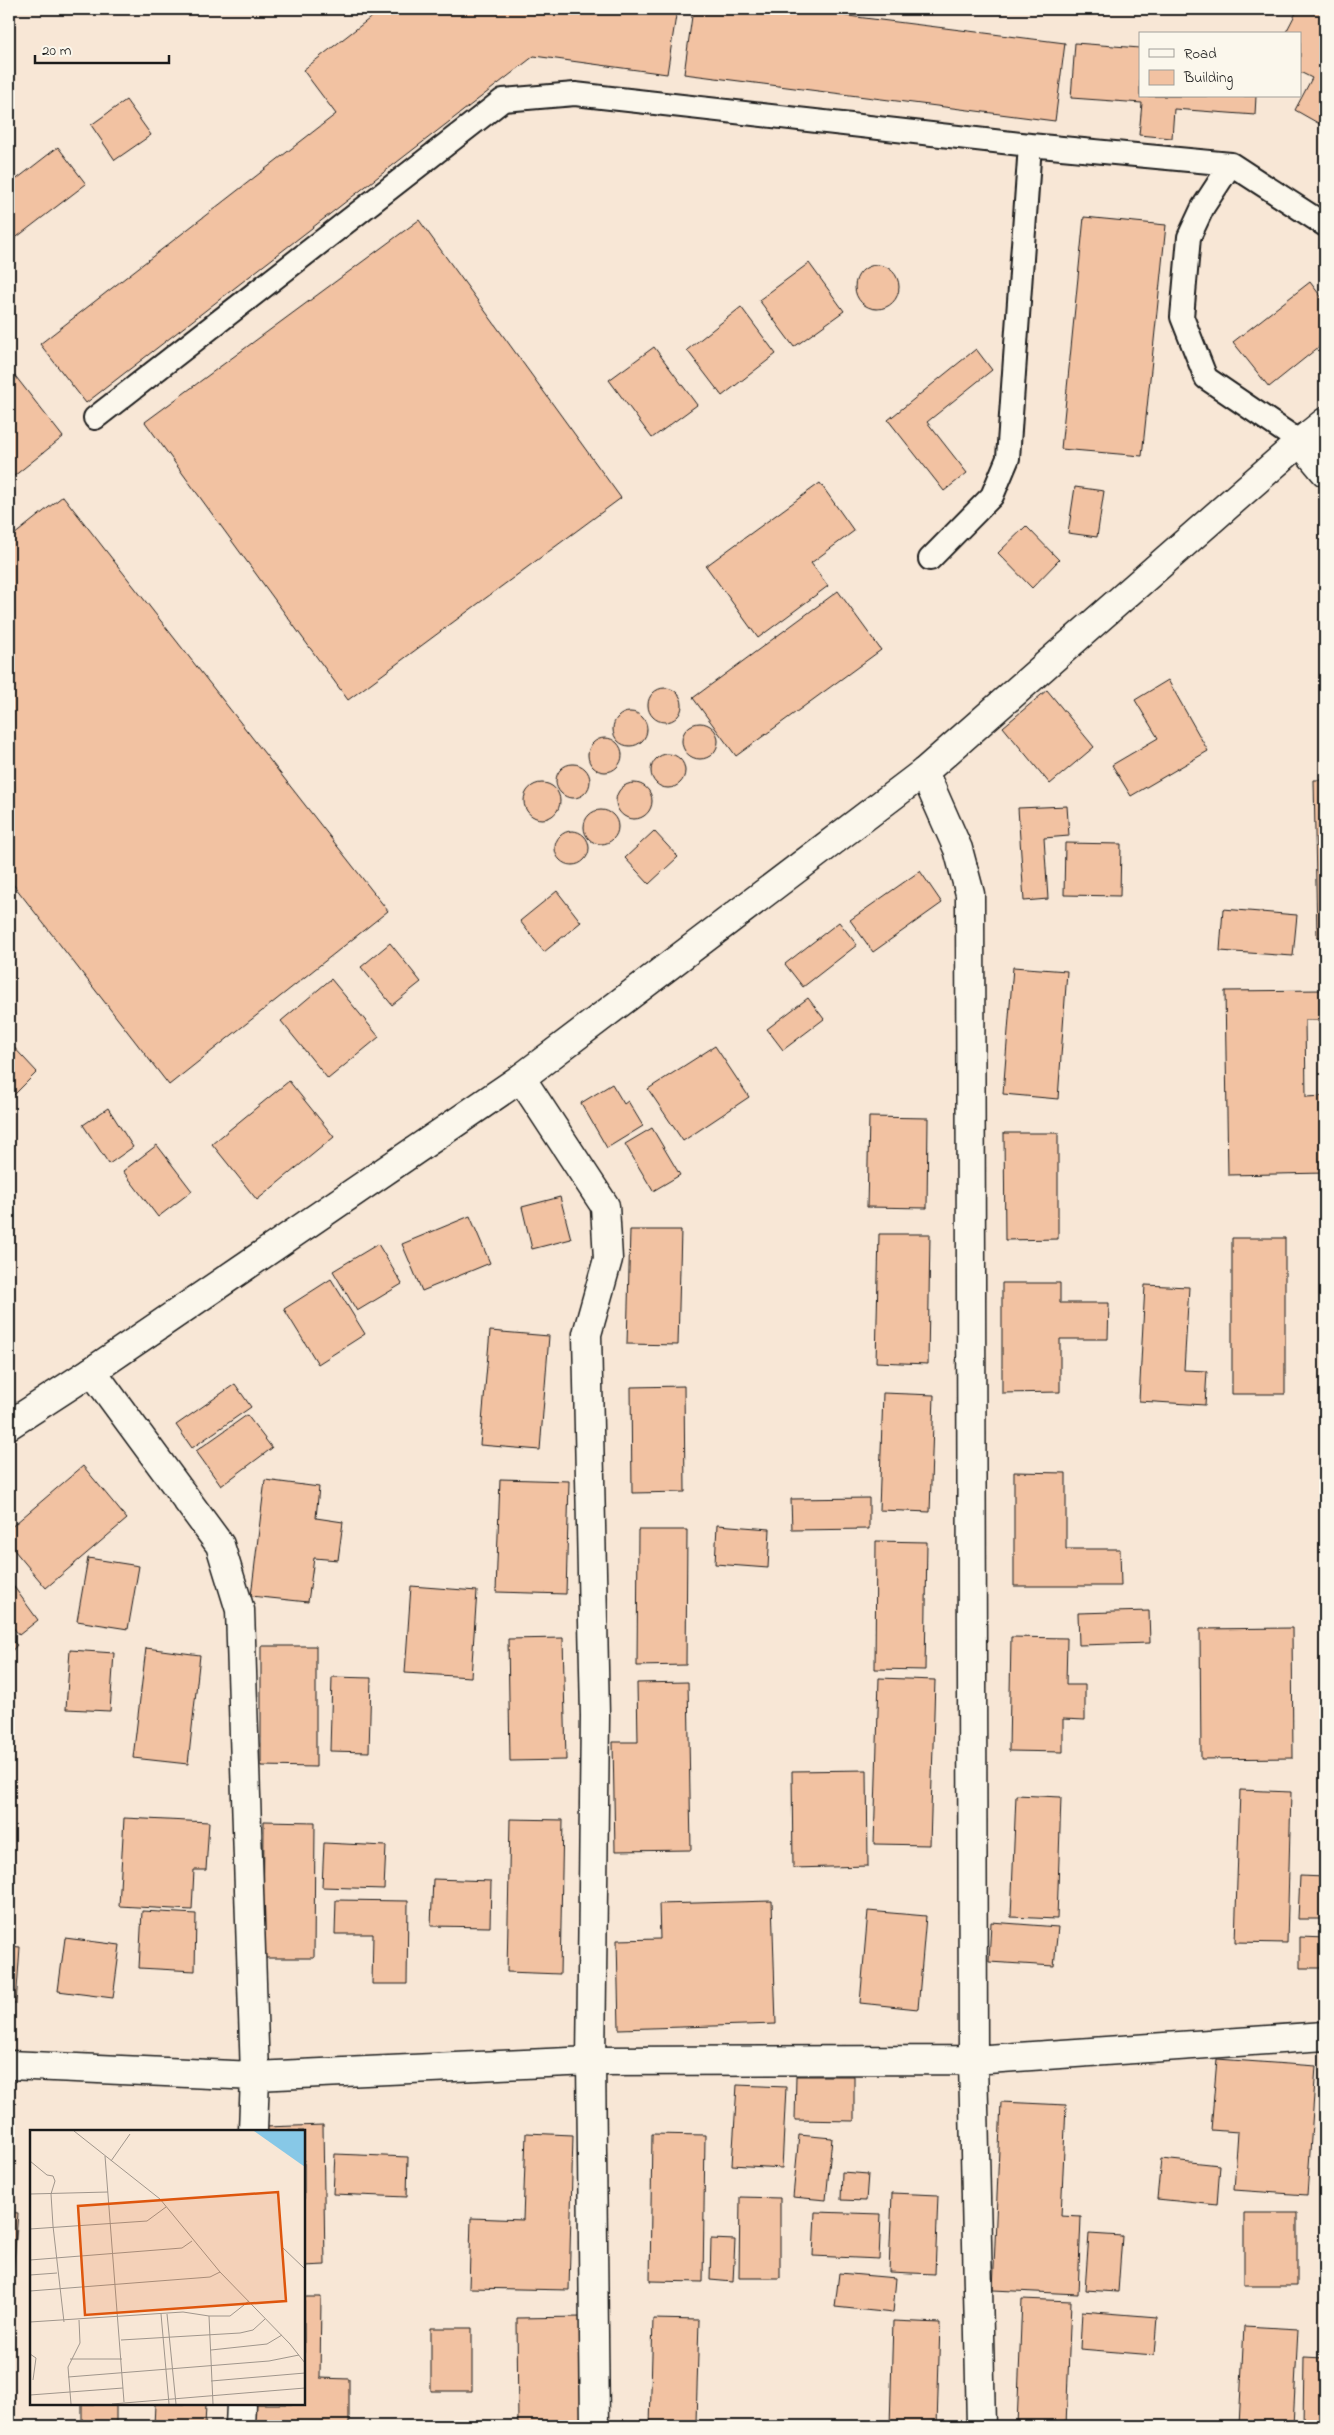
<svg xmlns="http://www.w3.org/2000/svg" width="1334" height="2435" viewBox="0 0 1334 2435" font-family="'Indie Flower',sans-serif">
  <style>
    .building { fill: #f2c2a2; stroke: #1c1c1c }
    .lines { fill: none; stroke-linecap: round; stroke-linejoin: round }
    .service-casing { stroke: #1c1c1c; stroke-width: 26 }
    .minor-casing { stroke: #1c1c1c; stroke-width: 31 }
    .tertiary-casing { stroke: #1c1c1c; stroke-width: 31 }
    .service { stroke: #fbf7ec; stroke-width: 22 }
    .minor { stroke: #fbf7ec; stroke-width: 28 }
    .tertiary { stroke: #fbf7ec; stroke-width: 28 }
    .inset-road { fill: none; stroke: #a0968c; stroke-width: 1 }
    .view { fill: #de560d; fill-opacity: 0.15; stroke: #de560d; stroke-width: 2.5 }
    .inset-edge { fill: none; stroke: #1c1c1c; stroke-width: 2.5 }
  </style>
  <rect width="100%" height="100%" fill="#f8e7d6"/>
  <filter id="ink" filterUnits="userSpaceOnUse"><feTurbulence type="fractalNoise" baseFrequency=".02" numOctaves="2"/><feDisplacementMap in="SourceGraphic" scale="10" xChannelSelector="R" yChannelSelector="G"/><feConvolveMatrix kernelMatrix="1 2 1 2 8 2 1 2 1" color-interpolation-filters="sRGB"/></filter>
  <g filter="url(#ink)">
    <!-- building -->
    <path class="building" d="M382,9H677L667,74L534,56L86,403L40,344L336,114L303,70Z
      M693,9H792L1065,43L1055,121L684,74Z
      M1298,9H1325V127L1295,110L1312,78L1300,72V34H1285Z
      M1075,43L1140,48V96H1256L1255,115L1174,109L1172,138L1139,135L1142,103L1071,98Z
      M126,100L151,135L115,160L91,125Z
      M58,147L86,184L9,243V185Z
      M1084,217L1166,225L1142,456L1061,449Z
      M419,220L621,498L348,700L145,422Z
      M809,263L844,311L794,347L759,300Z
      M855 287a22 22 0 1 1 44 0a22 22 0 1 1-44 0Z
      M1310,282L1325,302V342L1269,387L1233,342Z
      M741,307L776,354L722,396L687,350Z
      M654,347L697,405L652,438L609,380Z
      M976,349L992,370L927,422L967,473L944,491L888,420Z
      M9,368L63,437L9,480Z
      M820,483L854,531L811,563L828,586L758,638L706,566Z
      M1075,487L1104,491L1097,537L1068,533Z
      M63,496L388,911L169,1085L9,879V539Z
      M1026,526L1059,560L1032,588L998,553Z
      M838,591L881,650L736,756L693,698Z
      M1168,680L1208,751L1131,796L1112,765L1158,738L1135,700Z
      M648 705a17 17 0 1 1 34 0a17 17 0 1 1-34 0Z
      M1047,690L1094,747L1050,784L1003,727Z
      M613 729a17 17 0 1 1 34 0a17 17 0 1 1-34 0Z
      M682 741a18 18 0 1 1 36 0a18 18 0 1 1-36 0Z
      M588 755a17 17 0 1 1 34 0a17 17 0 1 1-34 0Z
      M651 771a17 17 0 1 1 34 0a17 17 0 1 1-34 0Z
      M556 781a17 17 0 1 1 34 0a17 17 0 1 1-34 0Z
      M1314,780H1325V937H1317Z
      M616 801a18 18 0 1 1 36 0a18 18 0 1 1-36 0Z
      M524 801a18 18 0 1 1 36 0a18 18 0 1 1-36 0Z
      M1067,806L1069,836L1044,838L1048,899L1024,901L1018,808Z
      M584 827a17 17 0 1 1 34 0a17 17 0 1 1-34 0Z
      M555 848a17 17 0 1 1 34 0a17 17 0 1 1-34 0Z
      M654,831L678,857L649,884L625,858Z
      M1065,843L1121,844L1120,896L1064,895Z
      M920,871L942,903L873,952L850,920Z
      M557,891L581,922L544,952L520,921Z
      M1223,909L1297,915L1293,956L1220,951Z
      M839,922L857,945L803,987L785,964Z
      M390,943L421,982L392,1005L361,967Z
      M1013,967L1067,971L1058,1099L1003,1094Z
      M331,979L379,1037L328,1079L281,1021Z
      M1324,990V1020H1305L1306,1097L1325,1096V1173L1228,1175L1225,991Z
      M808,998L824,1019L783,1050L767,1029Z
      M9,1042L37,1072L9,1100Z
      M715,1046L749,1097L683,1141L648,1089Z
      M289,1081L334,1137L257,1200L212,1144Z
      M612,1084L624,1104L628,1101L643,1126L607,1148L581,1103Z
      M108,1108L133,1147L109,1164L83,1125Z
      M869,1117L928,1118L927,1208L867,1207Z
      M652,1128L680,1175L653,1191L625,1144Z
      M1004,1133H1058V1239L1005,1240Z
      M157,1145L192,1191L158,1217L123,1171Z
      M560,1197L571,1239L532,1249L522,1207Z
      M470,1216L490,1263L422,1291L402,1244Z
      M630,1230H681L678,1345L627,1344Z
      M879,1234H930L928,1364L876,1362Z
      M1232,1238H1285V1394H1232Z
      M378,1244L402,1284L357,1311L333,1271Z
      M331,1279L365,1334L318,1364L284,1309Z
      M1002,1283H1060V1303H1109L1108,1339H1060V1392L1002,1393Z
      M1145,1285L1189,1287L1184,1370L1207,1371L1205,1405L1139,1401Z
      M490,1331L549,1336L540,1450L480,1445Z
      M235,1384L251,1407L192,1448L176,1425Z
      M684,1386L685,1492L632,1493L631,1387Z
      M883,1393L934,1395L930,1512L879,1510Z
      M247,1415L272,1448L221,1486L196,1451Z
      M83,1466L127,1519L46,1588L9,1544V1529Z
      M1014,1472L1066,1473V1549H1120L1121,1586H1014Z
      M500,1479L569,1481L566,1594L496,1592Z
      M265,1480L319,1487L316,1518L343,1522L338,1560L314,1558L308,1602L251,1596Z
      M869,1498V1529L792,1530L791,1499Z
      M717,1525L770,1529L768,1568L715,1564Z
      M638,1530H687L686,1665L637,1666Z
      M876,1541L927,1542L925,1670L875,1669Z
      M88,1558L139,1566L128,1629L77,1621Z
      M9,1580L38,1620L19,1635L9,1622Z
      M411,1586L477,1591L471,1677L405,1673Z
      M1149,1611L1150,1643L1079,1645L1078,1613Z
      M1292,1628L1293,1758L1201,1759L1200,1629Z
      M1011,1637L1067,1638L1066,1685H1085V1720L1063,1719V1752L1009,1751Z
      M9,1638L17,1645L9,1654Z
      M563,1638L566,1760L510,1761L508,1639Z
      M261,1646H316V1767L261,1766Z
      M146,1648L200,1655L188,1764L133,1758Z
      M70,1650L114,1653L110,1711L66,1709Z
      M332,1677L371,1678L369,1752L330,1751Z
      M879,1678L935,1680L930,1845L874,1844Z
      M688,1682L691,1850L615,1851L613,1742H638L637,1683Z
      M867,1770L868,1866L793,1868L792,1771Z
      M1240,1790L1291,1792L1287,1943L1235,1942Z
      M1016,1795L1061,1797L1057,1919L1011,1917Z
      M124,1818L209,1822L206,1870H194L192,1910L119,1906Z
      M510,1819L563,1820L560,1974L507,1972Z
      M264,1821L315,1822L314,1958H263Z
      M324,1843L386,1846L384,1889L322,1887Z
      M1300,1876L1325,1877V1919H1298Z
      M433,1879L491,1881L490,1927L431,1926Z
      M336,1900L408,1901L407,1984H372L373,1934H335Z
      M772,1901L776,2024L619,2029L617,1940L660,1939L659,1904Z
      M142,1911L196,1914L195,1971L139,1968Z
      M868,1911L926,1916L918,2009L860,2003Z
      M991,1922L1058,1927L1054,1966L989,1962Z
      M1300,1937L1325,1938V1968H1300Z
      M65,1938L120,1945L113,1998L58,1991Z
      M9,1946L20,1947L16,2004H9Z
      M1217,2059L1316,2066L1307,2195L1234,2190L1238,2132L1211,2130Z
      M796,2076H854V2121L795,2120Z
      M737,2085L786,2087L782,2168L732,2165Z
      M1001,2102L1066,2105L1061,2216L1081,2217L1078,2294L993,2290Z
      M323,2125L325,2265L304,2266V2131H266V2127Z
      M526,2133L573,2135L569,2290L469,2288L471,2218L523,2220Z
      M652,2134L705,2135L703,2282L650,2281Z
      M799,2135L832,2138L826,2200L793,2197Z
      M335,2154L408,2157L407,2197L333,2194Z
      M1161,2159L1220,2165L1217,2205L1157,2199Z
      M842,2172L868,2174L866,2201L841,2200Z
      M892,2193L938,2195L935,2274L889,2272Z
      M740,2197L780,2198V2278H739Z
      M9,2212L18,2213L12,2286L9,2285Z
      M815,2212L881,2214L879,2259L813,2256Z
      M1244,2213H1297V2286H1244Z
      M1089,2234L1122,2236L1118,2292L1085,2290Z
      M711,2239L735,2240L733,2282L710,2280Z
      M839,2273L896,2278L893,2313L835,2307Z
      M304,2297H321L320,2378L349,2379V2426H253L254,2404H304Z
      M1022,2299L1071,2301L1066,2426H1017Z
      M1082,2311L1157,2317L1154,2355L1080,2349Z
      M582,2317L583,2426H518L517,2318Z
      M653,2319L699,2320L696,2422L729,2423V2426H650Z
      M893,2321L940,2323L937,2426H890Z
      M1244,2326L1298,2329L1293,2426H1239Z
      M431,2328H472V2391H431Z
      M1304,2357L1325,2358V2426H1303Z
      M82,2404H116V2426H82Z
      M155,2404H206L205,2426H154Z"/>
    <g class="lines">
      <!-- service casing -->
      <g class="service-casing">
        <path id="service" d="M1231,164L1203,207L1189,237L1182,317L1206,378L1300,442
          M95,418L503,100L575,94L1030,145L1231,164L1325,225
          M930,559L992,496L1008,458L1030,145"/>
      </g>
      <!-- minor casing -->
      <g class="minor-casing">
        <path id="minor" d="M1300,442L1325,472
          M924,772L958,849L970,894L973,2060L981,2426
          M521,1078L605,1206L608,1259L587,1334L595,1716L591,2061L595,2426
          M92,1371L220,1545L240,1610L255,2076L253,2131
          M9,2065L255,2076L591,2061L973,2060L1325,2036
          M240,2426L241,2404"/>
      </g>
      <!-- tertiary casing -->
      <g class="tertiary-casing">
        <path id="tertiary" d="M9,1425L92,1371L521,1078L924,772L1300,442L1325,422"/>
      </g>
      <!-- service -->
      <use href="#service" class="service"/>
      <!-- minor -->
      <use href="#minor" class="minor"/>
      <!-- tertiary -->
      <use href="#tertiary" class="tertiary"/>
    </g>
  </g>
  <!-- overview -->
  <g transform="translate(30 2130)">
    <rect width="275" height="275" fill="#f8e7d6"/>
    <path d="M224,1H275V37Z" fill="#87c8e7"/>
    <path class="inset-road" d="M44,1L130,69L190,142L260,214L275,233M75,26L94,272M0,31L17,45L23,46L25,51L21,64L23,96L34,192M81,31L100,4M0,64L78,62M0,99L117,91L136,77M253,118L275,139M0,130L152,118L162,111M0,145L27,143M0,161L180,147L190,142M131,184L139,274M137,184L146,274M179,186L183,274M0,192L153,182L179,186H200L219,171M91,210L210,203L223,200L235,189M181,220L237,214L252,205M0,224L6,228L3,250M40,229H92M38,247L239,231L269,225M181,251L275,243M0,265L93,258M41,274L38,237L50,213L49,190M82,274L275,258"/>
    <path class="view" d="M248,62L256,171L55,185L48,76Z"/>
    <rect width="275" height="275" class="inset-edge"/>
  </g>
  <!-- margin -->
  <rect width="1334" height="2435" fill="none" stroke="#fbf7ec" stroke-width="30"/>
  <rect x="15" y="15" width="1304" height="2405" fill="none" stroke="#1c1c1c" stroke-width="2" filter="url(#ink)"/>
  <!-- legend -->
  <rect x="1139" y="32" width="162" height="65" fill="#fbf7ec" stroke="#a29f99"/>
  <rect x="1149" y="49" width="25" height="8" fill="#fbf7ec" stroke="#a29f99"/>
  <text x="1184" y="58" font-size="15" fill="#1c1c1c">Road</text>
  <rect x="1149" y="70" width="25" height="15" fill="#f2c2a2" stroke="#a29f99"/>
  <text x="1184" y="82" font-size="15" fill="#1c1c1c">Building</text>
  <!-- scale -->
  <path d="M35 55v8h134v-8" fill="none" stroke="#1c1c1c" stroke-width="2.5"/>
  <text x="42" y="55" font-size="15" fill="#1c1c1c" stroke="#fbf7ec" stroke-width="4" paint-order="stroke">20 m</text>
</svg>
